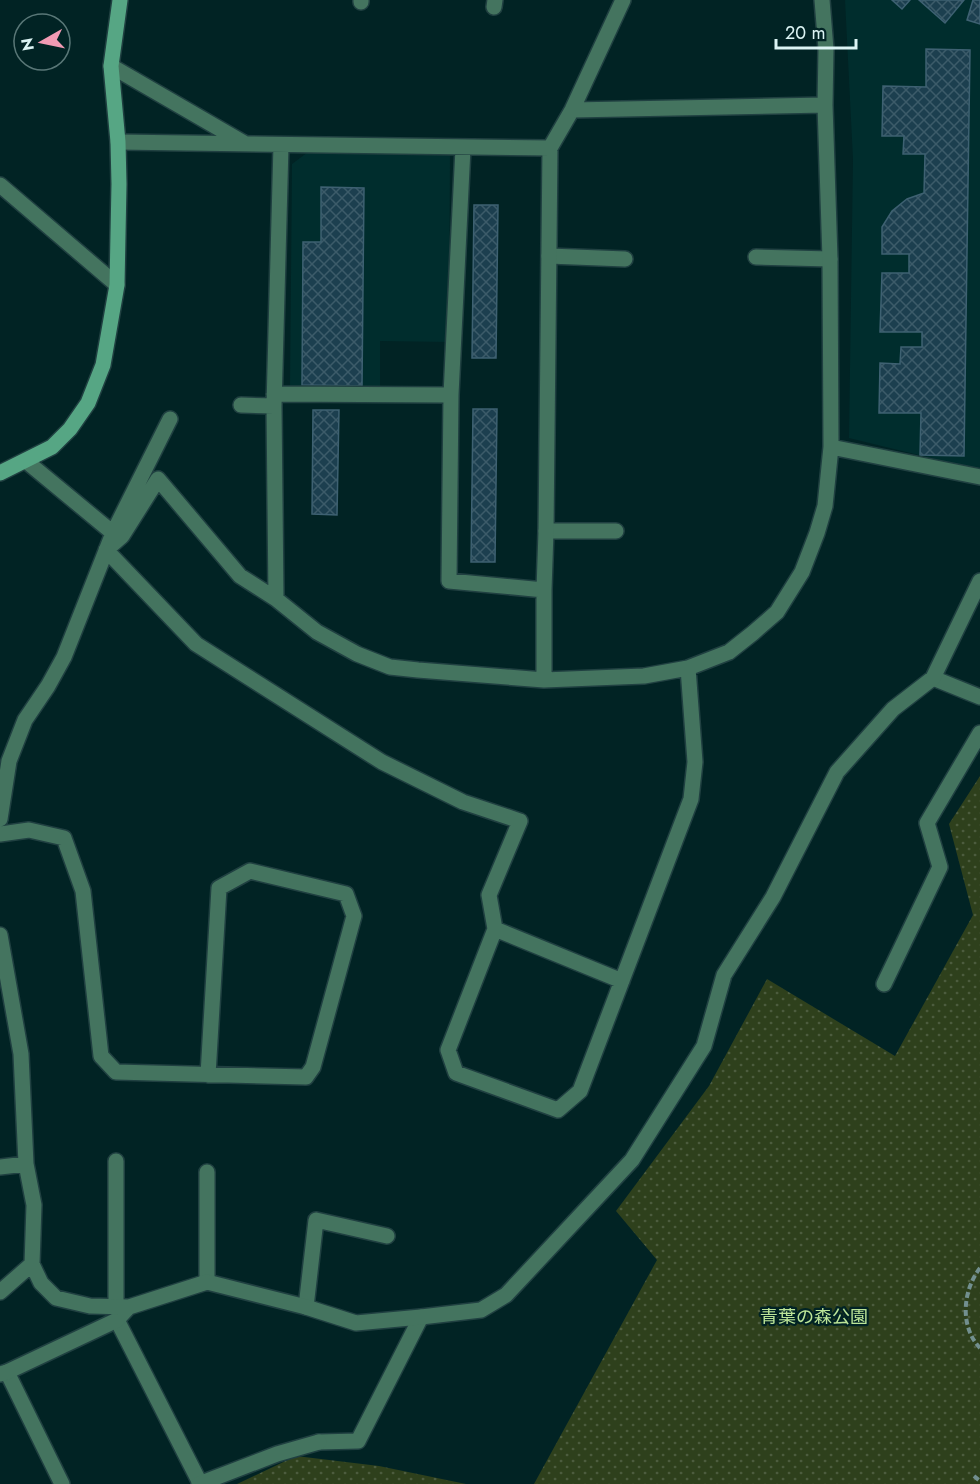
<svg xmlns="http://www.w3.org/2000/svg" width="980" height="1484" viewBox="0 0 980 1484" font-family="Jost,'Noto Sans JP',sans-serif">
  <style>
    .built { fill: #002d2d }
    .park { fill: url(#park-dots) }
    .building { fill: url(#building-cross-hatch); stroke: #3e6172; stroke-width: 1.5 }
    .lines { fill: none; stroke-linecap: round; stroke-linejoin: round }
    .lane-casing { stroke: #204041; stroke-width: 18 }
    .street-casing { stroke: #204041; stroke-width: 18 }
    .secondary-casing { stroke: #204041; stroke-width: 18 }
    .path { stroke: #728f8f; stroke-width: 4; stroke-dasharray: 6 3; stroke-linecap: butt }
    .lane { stroke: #44745f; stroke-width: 15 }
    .street { stroke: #44745f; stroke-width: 15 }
    .secondary { stroke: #56a684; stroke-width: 15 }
    .labels { text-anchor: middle; stroke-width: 4.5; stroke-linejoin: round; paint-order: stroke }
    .park-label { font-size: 18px; fill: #bce598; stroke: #012324 }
  </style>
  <defs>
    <pattern id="park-dots" width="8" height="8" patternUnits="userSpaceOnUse" patternTransform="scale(1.5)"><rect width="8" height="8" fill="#2e401c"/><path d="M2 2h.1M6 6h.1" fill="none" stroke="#4c5c3e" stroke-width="1.8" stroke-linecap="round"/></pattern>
    <pattern id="building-cross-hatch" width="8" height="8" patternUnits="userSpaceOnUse" patternTransform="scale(1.5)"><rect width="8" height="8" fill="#1c3f4f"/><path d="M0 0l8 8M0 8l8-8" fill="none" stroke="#3c5b69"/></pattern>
  </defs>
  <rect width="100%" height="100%" fill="#012324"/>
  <!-- built -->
  <path class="built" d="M845,0H980V470L849,438L853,159Z
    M308,152L450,154L449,342L380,341V390L290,387L292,164Z"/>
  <!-- park -->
  <path class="park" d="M980,776V1484H534L657,1260L616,1211L709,1086L767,979L895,1056L973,915L949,824Z
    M296,1456L379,1466L466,1484H237Z"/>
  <!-- building -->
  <path class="building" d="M892,0H910L902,9Z
    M919,0H964L945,23Z
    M973,0H980V24L967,20Z
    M926,49L970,50L964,456L920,455L921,413H879L880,363L900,364L901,347H922V332H880L882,273H909V254H882V227L892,211L907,199L924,193L925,154H903L904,136H882L883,86L926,87Z
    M321,187L364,188L362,386L302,385L303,242H321Z
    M474,205H498L496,358H472Z
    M473,409H497L495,562H471Z
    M313,410H339L337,515L312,514Z"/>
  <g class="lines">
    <!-- lane casing -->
    <g class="lane-casing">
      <path id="lane" d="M0,185L117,285
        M549,256L625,259
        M756,257L830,259
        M546,531H616
        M933,678L980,697
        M884,984L940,867L927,823L980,733
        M207,1282V1172
        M116,1307V1161
        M306,1307L316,1220L387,1236
        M117,1320L200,1483
        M7,1372L62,1484
        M319,1442L358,1441L421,1317"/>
    </g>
    <!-- street casing -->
    <g class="street-casing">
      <path id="street" d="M361,0V2
        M494,7L495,0
        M111,66L244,143
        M572,110L825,105
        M118,142L550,148
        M463,148L451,395L449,581L544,590
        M274,394L451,395
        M241,405L274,406L276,599
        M274,406L281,145
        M831,447L980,477
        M26,461L113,533
        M544,680V590L546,531L550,148L572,110L623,0
        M0,819L9,761L25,720L48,686L64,657L113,533L170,419
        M0,834L29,830L64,838L83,891L101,1056L116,1072L306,1077L313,1067L354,916L346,894L250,871L219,888L208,1075
        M495,929L489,895L520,821L463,802L382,762L196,644L106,550L122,536L158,479L240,576L276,599L317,632L357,654L390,667L418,670L544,680L644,676L688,668L729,652L753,633L777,612L802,572L817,533L825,506L831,447L830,259L825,105L826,49L822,0
        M0,935L21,1054L26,1164
        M622,981L495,929L448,1050L456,1073L558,1110L580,1091L691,799L695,762L688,668
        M0,1167L26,1164L34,1205L32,1264L41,1283L56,1298L90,1306L129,1307L207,1282L306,1307L356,1323L421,1317L481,1310L506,1295L632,1160L704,1046L724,975L773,897L837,772L893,709L933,678L980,581
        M0,1292L32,1264
        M0,1374L7,1372L117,1320L129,1307
        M199,1484L277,1454L319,1442"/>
    </g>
    <!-- secondary casing -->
    <g class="secondary-casing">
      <path id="secondary" d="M0,473L52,447L70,429L88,403L103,365L117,285L119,184L118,142L111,66L120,0"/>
    </g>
    <!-- path -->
    <path class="path" d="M980,1268C963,1290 959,1326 980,1348
      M974,1476L980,1481"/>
    <!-- lane -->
    <use href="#lane" class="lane"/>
    <!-- street -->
    <use href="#street" class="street"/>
    <!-- secondary -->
    <use href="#secondary" class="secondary"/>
  </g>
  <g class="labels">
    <!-- park labels -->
    <g class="park-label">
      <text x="814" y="1323">青葉の森公園</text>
    </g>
  </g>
  <!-- north arrow -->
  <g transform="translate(42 42) rotate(261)"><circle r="28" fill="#012324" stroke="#597777" stroke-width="1.5"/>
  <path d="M0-4.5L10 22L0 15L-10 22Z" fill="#f19ab3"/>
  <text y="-9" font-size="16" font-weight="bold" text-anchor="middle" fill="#dcf4f4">N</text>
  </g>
  <!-- scale -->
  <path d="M776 39v9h80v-9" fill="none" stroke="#dcf4f4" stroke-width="3"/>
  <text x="785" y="39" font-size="18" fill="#dcf4f4" stroke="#012324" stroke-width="4.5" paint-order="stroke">20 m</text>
</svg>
